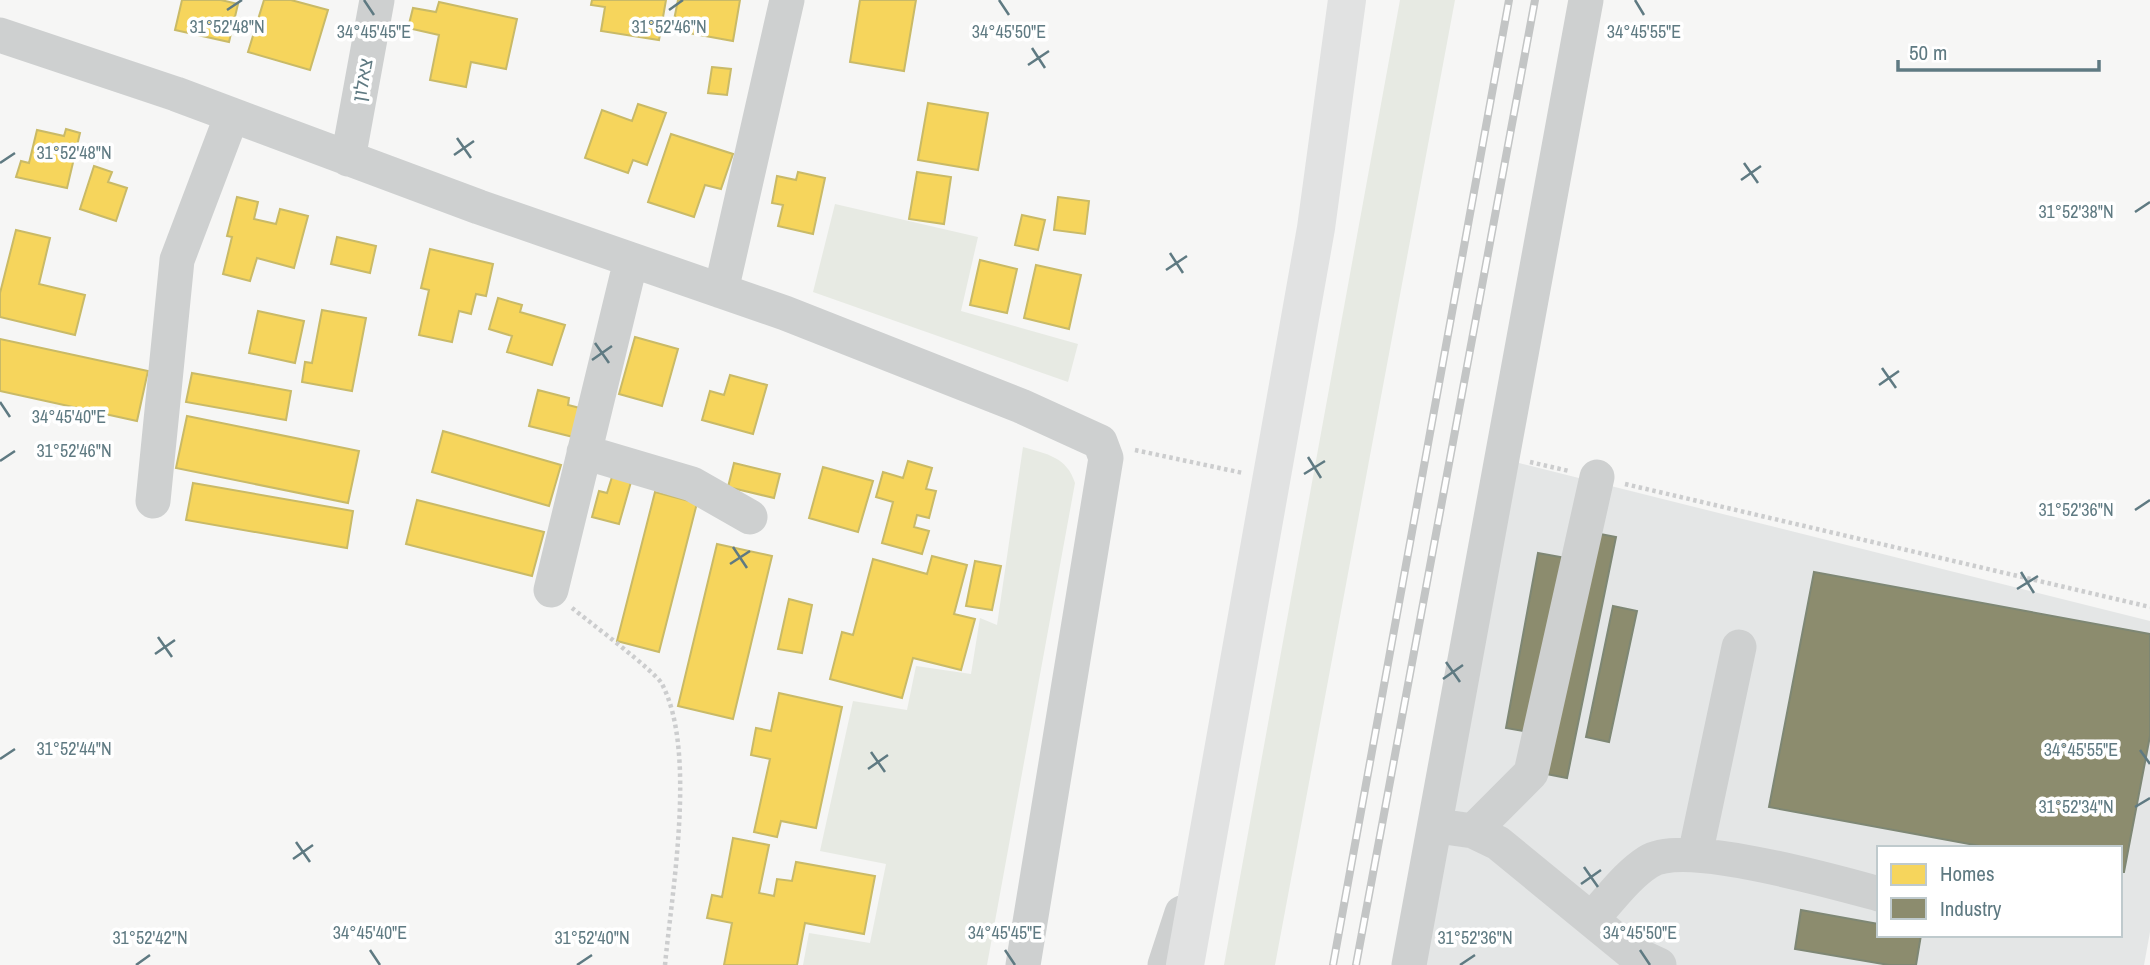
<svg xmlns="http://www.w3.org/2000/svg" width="2150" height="965" viewBox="0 0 2150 965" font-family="'Archivo Narrow','Noto Sans Hebrew',sans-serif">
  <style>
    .built { fill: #e4e6e6; fill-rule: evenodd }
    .green { fill: #e7eae3 }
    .homes { fill: #f6d55c; stroke: #c9ba67; stroke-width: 2 }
    .industry { fill: #8c8c6e; stroke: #7e8774; stroke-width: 2 }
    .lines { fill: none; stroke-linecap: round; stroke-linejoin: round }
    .path { stroke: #cccdce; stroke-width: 4.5; stroke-dasharray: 3.5 3.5; stroke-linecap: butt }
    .minor { stroke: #ced0d0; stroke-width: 35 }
    .major { stroke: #e1e2e2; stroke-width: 38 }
    .rail-casing { stroke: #c3c5c5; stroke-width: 8 }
    .rail { stroke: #fff; stroke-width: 5; stroke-dasharray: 16; stroke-linecap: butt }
    .ticks { fill: none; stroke: #5f7a82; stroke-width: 2.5 }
    .labels { text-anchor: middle; stroke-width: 7; stroke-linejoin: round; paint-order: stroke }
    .street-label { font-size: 19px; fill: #5f7a82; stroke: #fff }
    .ticks-label { font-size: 18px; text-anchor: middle; fill: #5f7a82; stroke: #fff; stroke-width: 7; stroke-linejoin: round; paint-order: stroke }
  </style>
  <rect width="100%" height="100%" fill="#f6f6f5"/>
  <!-- built -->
  <path class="built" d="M1515,462L2150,621V932L2144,965H1425ZM1879,848H2120V935H1879Z"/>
  <!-- green -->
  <path class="green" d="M1400,0H1455L1275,965H1224Z
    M835,204L978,237L961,311L1078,344L1068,382L813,292Z
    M1023,447C1047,454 1067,457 1075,483L987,965H803L809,933L870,943L886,864L820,851L853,701L907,710L916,666L971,674L980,618L997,625Z"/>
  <!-- homes -->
  <path class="homes" d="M182,0H221L238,4L229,42L175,30Z
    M264,0H291L328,10L310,70L248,52Z
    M592,0H666L659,40L601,31L605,7L591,5Z
    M678,0H740L733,41L672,30Z
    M860,0H916L904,71L850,62Z
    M439,2L517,19L506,69L471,62L466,87L430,80L439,35L408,28L413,8L436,12Z
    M712,67L731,69L727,95L708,93Z
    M928,103L988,113L978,170L918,160Z
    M638,104L666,113L647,165L633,160L628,173L585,158L602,110L632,121Z
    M66,129L80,133L67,188L16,177L21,161L29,163L37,130L64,136Z
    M671,134L733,154L721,189L705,185L694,217L648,202Z
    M94,166L112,172L108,182L127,188L116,221L80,209Z
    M798,172L825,178L813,234L778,226L783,205L772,203L777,176L796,180Z
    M917,172L951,177L944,224L909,219Z
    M237,197L258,202L254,219L276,224L280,209L308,216L294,268L257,258L250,281L223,274L232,237L227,236Z
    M1058,197L1089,201L1085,234L1054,230Z
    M1022,215L1045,220L1038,250L1015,245Z
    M16,230L50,238L39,284L85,295L75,335L0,317V293Z
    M337,237L376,246L370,273L331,264Z
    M430,249L493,264L486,296L476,294L471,314L459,311L452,342L419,335L429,290L421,288Z
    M980,260L1017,269L1007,313L970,305Z
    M1036,265L1081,275L1069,329L1024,318Z
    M498,298L522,305L520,312L565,325L552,365L507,352L512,336L489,329Z
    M322,310L366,318L352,391L302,382L305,362L312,363Z
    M258,311L304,321L295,363L249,353Z
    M635,337L678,349L662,406L619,394Z
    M0,339L148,371L137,421L0,391Z
    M192,373L291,391L286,420L186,402Z
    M730,375L767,385L753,434L702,420L710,391L724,395Z
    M538,390L569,398L568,405L588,410L581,439L529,426Z
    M187,416L359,451L348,503L176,468Z
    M443,431L561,465L549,506L432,472Z
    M908,461L932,468L926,489L936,491L929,518L917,515L914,527L929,531L922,554L882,543L893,502L876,497L883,472L903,478Z
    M734,463L780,474L774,498L728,487Z
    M823,467L873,481L858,532L809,518Z
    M612,477L631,482L619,524L592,517L599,491L607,493Z
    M193,483L353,511L347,548L186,520Z
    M655,492L697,503L659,652L617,641Z
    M417,500L544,532L532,576L406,544Z
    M717,544L772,556L733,719L678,706Z
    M932,556L967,565L954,614L975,619L961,670L913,658L902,698L830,679L842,632L853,635L873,559L927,574Z
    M975,561L1001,566L992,610L966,606Z
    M789,599L812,605L802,653L778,649Z
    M779,693L842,707L816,828L781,821L777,837L754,832L770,759L751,755L756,728L771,731Z
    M733,838L769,845L759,893L774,896L777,879L792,881L796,862L875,876L864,934L805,923L797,965H724L732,923L707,918L712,895L722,897Z"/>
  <!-- industry -->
  <path class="industry" d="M1590,532L1616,537L1567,778L1541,773Z
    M1538,553L1566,558L1534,733L1506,728Z
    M1814,572L2150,634V736L2124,872H2120V848H1991L1769,807Z
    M1613,606L1637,611L1609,742L1586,737Z
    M1801,910L1879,924V935H1921L1916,965H1889L1795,949Z"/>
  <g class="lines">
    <!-- path -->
    <path class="path" d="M1135,450L1243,473
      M1530,462L1569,471
      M1625,484L2150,607
      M572,608C588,621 655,671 662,684C697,751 672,890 665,965"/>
    <!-- minor -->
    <path class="minor" d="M0,35L176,94L479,207L785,313L1021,406L1100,442L1106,458L1023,965
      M348,159L377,0
      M721,291L787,0
      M584,452L692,484L750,517
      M153,501L177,260L232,115
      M551,590L631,260
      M1452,828L1473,831L1498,843L1631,952L1659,965
      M1473,831L1531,773L1597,477
      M1695,855L1739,647
      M1591,919C1609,901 1626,876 1648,862C1684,839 1835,882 1879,894
      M1165,965L1182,913
      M1409,965L1586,0"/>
    <!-- major -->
    <path class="major" d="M1185,965L1316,228L1347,0"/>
    <!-- rail casing -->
    <g class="rail-casing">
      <path id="rail" d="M1333,965L1509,0
        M1356,965L1535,0"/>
    </g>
    <!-- rail -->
    <use href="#rail" class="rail"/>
  </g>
  <!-- ticks -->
  <path class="ticks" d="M364,0L374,15M999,0L1009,15M1635,0L1644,15M227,10L242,0M669,10L683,0M1032,48L1045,68M1028,65L1049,51M457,138L471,158M454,155L474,141M0,163L15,153M1744,163L1758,183M1741,180L1761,166M2135,212L2150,202M1170,253L1183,273M1166,270L1187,256M595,343L609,363M592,360L612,346M1882,368L1896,388M1879,385L1899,371M0,402L10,417M1308,457L1321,478M0,461L15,451M1304,474L1325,461M2135,510L2150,500M733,547L747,568M730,564L750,551M2021,572L2034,593M2017,589L2038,576M158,637L172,657M155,654L175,640M1446,662L1460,682M1443,679L1463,665M2140,750L2150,764M871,752L885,772M0,759L15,749M868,769L888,755M2135,807L2150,798M296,842L310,862M293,859L313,845M1584,867L1598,887M1581,884L1601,870M370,950L380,965M1005,950L1015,965M1640,950L1650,965M136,965L150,955M577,965L592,955M1460,965L1475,955"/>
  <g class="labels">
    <!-- street labels -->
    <g class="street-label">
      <text transform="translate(362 80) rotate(-80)" y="7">צאלון</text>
    </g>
  </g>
  <g class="ticks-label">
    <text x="227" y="33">31°52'48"N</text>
    <text x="669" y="33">31°52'46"N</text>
    <text x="374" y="38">34°45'45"E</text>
    <text x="1009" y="38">34°45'50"E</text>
    <text x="1644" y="38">34°45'55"E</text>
    <text x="74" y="159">31°52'48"N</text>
    <text x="2076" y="218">31°52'38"N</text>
    <text x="69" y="423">34°45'40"E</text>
    <text x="74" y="457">31°52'46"N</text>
    <text x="2076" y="516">31°52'36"N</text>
    <text x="74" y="755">31°52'44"N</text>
    <text x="2081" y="756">34°45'55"E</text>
    <text x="2076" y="813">31°52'34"N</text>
    <text x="370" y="939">34°45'40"E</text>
    <text x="1005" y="939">34°45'45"E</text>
    <text x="1640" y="939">34°45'50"E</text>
    <text x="150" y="944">31°52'42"N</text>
    <text x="592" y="944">31°52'40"N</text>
    <text x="1475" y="944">31°52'36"N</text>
  </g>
  <!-- legend -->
  <rect x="1877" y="846" width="245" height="91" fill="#ffffff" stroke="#bfcacd" stroke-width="2"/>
  <rect x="1891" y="864" width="35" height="21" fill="#f6d55c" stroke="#bfcacd" stroke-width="2"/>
  <text x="1940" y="881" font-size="21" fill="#5f7a82">Homes</text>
  <rect x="1891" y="898" width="35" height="21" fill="#8c8c6e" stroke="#bfcacd" stroke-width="2"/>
  <text x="1940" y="916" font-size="21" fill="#5f7a82">Industry</text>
  <!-- scale -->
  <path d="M1898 60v10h201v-10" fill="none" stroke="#5f7a82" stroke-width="3.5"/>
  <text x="1909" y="60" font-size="21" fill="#5f7a82" stroke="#ffffff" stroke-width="5" paint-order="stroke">50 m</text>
</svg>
